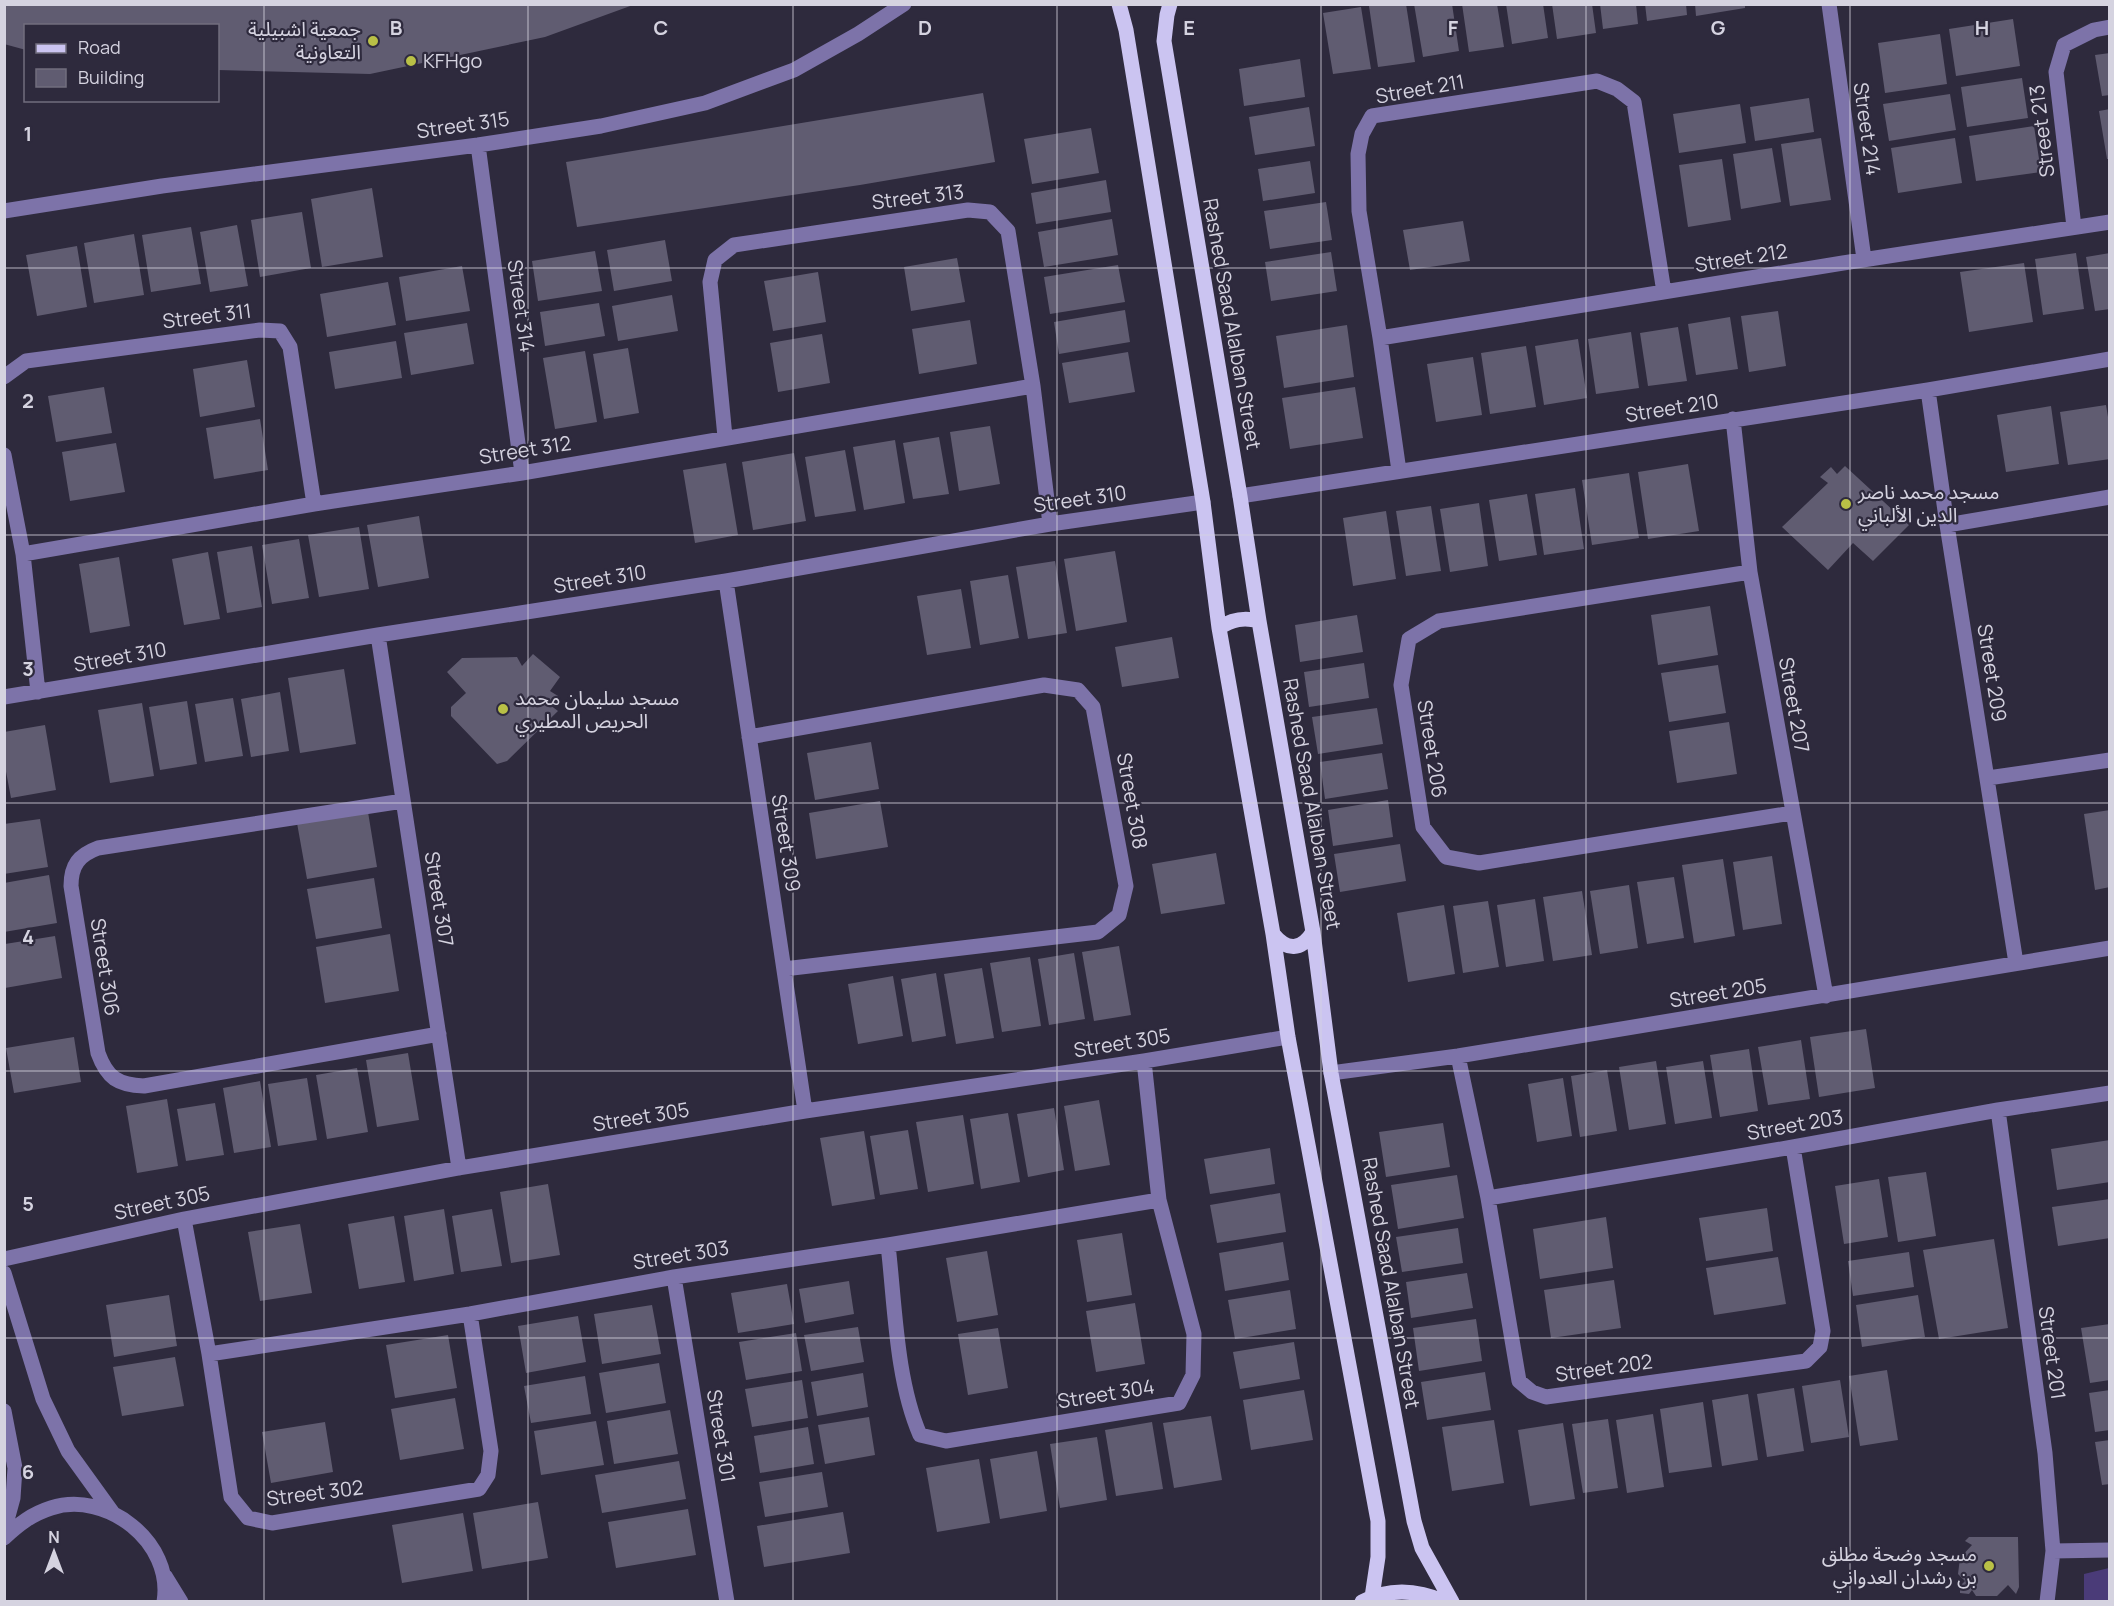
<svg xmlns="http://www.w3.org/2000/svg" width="2114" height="1606" viewBox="0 0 2114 1606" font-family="Manrope,'Noto Sans Arabic',sans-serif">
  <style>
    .green { fill: #4a3b78 }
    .building { fill: #605c71 }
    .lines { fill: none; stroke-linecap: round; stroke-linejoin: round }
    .minor { stroke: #7d73a9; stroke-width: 15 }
    .major { stroke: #cbc4f1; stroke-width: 15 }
    .grid { fill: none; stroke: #d5d3e0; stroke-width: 1.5; stroke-opacity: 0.55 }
    .poi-dot { fill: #b9c046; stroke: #2e2a3d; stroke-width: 2 }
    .labels { text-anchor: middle; stroke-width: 4.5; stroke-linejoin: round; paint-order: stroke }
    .poi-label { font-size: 20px; fill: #d5d3e0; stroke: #2e2a3d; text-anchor: start }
    .street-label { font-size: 20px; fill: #d5d3e0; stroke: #2e2a3d }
    .grid-label { font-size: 20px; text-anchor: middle; font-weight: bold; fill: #d5d3e0; stroke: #2e2a3d; stroke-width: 4.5; stroke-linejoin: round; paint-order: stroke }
  </style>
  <rect width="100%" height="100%" fill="#2e2a3d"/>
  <!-- green -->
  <path class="green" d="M2109,1568V1601H2084V1574Z"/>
  <!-- building -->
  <path class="building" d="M4,4H633V5L545,37L370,74L218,70V26H26V50L4,44Z
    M1382,4H1406L1415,62L1378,67L1369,6Z
    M1414,4H1452L1459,51L1423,57Z
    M1462,4H1497L1504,47L1469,52Z
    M1506,4H1543L1548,38L1512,44Z
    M1552,4H1592L1596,33L1557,39Z
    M1600,4H1636L1638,24L1603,29Z
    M1645,4H1686L1687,15L1647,21Z
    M1695,4H1745V8L1696,16Z
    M1361,7L1371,69L1333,74L1323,13Z
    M2013,19L2020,66L1956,76L1949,29Z
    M1940,34L1947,84L1885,93L1878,43Z
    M2110,53V95L2102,96L2095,55Z
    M1300,59L1305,97L1244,106L1239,69Z
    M2022,78L2028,118L1967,127L1961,87Z
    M983,93L995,162L860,185L577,227L566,162Z
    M1950,94L1956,130L1889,141L1883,104Z
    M1809,98L1814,132L1755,141L1750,107Z
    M1740,104L1746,143L1679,153L1673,114Z
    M1309,107L1315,146L1255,155L1249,117Z
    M2110,109V159H2107L2099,111Z
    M2034,126L2041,172L1976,181L1969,136Z
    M1091,128L1099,173L1032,184L1024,139Z
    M1821,138L1831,200L1790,206L1781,144Z
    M1955,138L1962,183L1898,193L1891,148Z
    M1772,148L1781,202L1741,209L1733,154Z
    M1722,159L1731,220L1688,227L1679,165Z
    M1310,161L1315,193L1263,201L1258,169Z
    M1106,180L1111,212L1036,224L1031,193Z
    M372,188L383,257L322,267L311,199Z
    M1326,202L1332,240L1270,249L1264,211Z
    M302,212L311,268L260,277L251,220Z
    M1112,219L1118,255L1044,267L1038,232Z
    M1463,221L1470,261L1410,270L1403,230Z
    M237,225L248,286L210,292L200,232Z
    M191,227L201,284L151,292L142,235Z
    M134,234L144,295L94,303L84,243Z
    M665,240L672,281L614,291L607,250Z
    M77,246L87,307L37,316L26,255Z
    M595,251L602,291L538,301L532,261Z
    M1331,252L1337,291L1271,301L1265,262Z
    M2076,253L2084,309L2043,315L2035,259Z
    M2110,253V309L2095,311L2086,257Z
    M957,258L965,302L911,311L904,267Z
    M2024,263L2033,322L1969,332L1960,272Z
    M1118,265L1125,302L1050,314L1044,277Z
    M462,266L470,311L406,321L399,277Z
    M818,272L826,322L773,331L764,281Z
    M388,282L396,325L327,337L320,294Z
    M672,295L678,331L618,341L612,306Z
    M599,303L605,336L545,346L540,312Z
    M1125,310L1130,342L1059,354L1054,322Z
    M1778,311L1786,366L1749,372L1741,316Z
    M1730,317L1738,369L1696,375L1688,324Z
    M970,320L977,364L919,374L912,329Z
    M467,323L474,364L411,375L404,333Z
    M1347,325L1354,377L1284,388L1276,336Z
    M1678,327L1687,381L1648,386L1640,333Z
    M1631,332L1639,388L1596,394L1588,339Z
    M822,334L830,383L778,392L770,343Z
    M1578,339L1587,398L1544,405L1535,346Z
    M396,341L402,378L335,389L329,352Z
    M1526,346L1536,407L1490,414L1481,353Z
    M628,348L639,413L604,419L593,354Z
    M585,351L597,422L555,429L543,358Z
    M1128,352L1135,392L1069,403L1062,363Z
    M1473,357L1482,415L1436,422L1427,364Z
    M247,360L255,407L200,417L193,369Z
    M104,387L112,433L56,442L48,396Z
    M1355,387L1363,438L1290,449L1282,398Z
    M2106,405L2110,429V459L2068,465L2060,412Z
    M2051,406L2059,464L2006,472L1997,415Z
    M260,419L268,470L214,479L206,428Z
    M990,426L1000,484L959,491L950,432Z
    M939,437L949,494L913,499L903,443Z
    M895,440L905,503L864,510L853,447Z
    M116,443L125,492L70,501L62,452Z
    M845,450L856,511L815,517L805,457Z
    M794,453L806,521L753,530L742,462Z
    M726,463L738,535L695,543L683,470Z
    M1688,464L1699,531L1648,539L1638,472Z
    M1845,466L1909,525L1873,561L1853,543L1828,570L1782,527L1828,483L1820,477L1831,467L1837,474Z
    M1629,473L1639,538L1592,545L1582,480Z
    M1575,488L1584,549L1544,555L1535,494Z
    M1527,494L1537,555L1499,561L1489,500Z
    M1479,503L1488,566L1450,572L1440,509Z
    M1431,506L1441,571L1406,576L1396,511Z
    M1386,511L1396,579L1353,586L1343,518Z
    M419,516L429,578L378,587L367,525Z
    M359,527L369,589L319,597L308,535Z
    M299,539L309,598L272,604L262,545Z
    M252,546L262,607L227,613L217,552Z
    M1115,551L1127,622L1076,631L1064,559Z
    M208,552L220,619L184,625L172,559Z
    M119,557L130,626L90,633L79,564Z
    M1055,561L1067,633L1028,639L1016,567Z
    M1008,575L1019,638L980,645L970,581Z
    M961,589L971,648L927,655L917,596Z
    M1710,606L1718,655L1658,665L1651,615Z
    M1357,615L1363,652L1300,662L1295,625Z
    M1172,637L1179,678L1122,687L1115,647Z
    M533,654L560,677L550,691L558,696L550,705L558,711L507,761L497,764L451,716V707L466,693L447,672L462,658L517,657L522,666Z
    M1364,663L1369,698L1309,707L1304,672Z
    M1718,665L1726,713L1669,722L1661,673Z
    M344,669L356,744L300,753L288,678Z
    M280,692L289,751L251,757L241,699Z
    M233,698L243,756L205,762L195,704Z
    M187,701L197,764L160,770L149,707Z
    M142,703L154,776L110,783L98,710Z
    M1377,708L1383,744L1318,754L1312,717Z
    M1729,722L1737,774L1677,783L1669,731Z
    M45,725L56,790L11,798L4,761V732Z
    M871,742L879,789L815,800L807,753Z
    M1382,753L1388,789L1325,799L1320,762Z
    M1388,800L1393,837L1333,846L1328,810Z
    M880,801L888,847L816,859L809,813Z
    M2110,810V887L2095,890L2084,814Z
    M368,812L377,867L307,879L297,823Z
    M40,819L48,867L4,874V824Z
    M1400,844L1406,881L1340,892L1334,854Z
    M1216,853L1225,904L1161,914L1152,864Z
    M1772,856L1782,924L1743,930L1733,862Z
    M1723,859L1735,936L1694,943L1682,865Z
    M49,875L57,923L4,932V883Z
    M1674,877L1684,938L1647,944L1637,882Z
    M374,878L382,928L316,939L307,889Z
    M1629,885L1638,948L1600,954L1590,891Z
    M1582,891L1592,955L1553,961L1543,897Z
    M1535,899L1544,961L1506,967L1497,905Z
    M1488,901L1499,967L1463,973L1453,906Z
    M1444,905L1455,974L1408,982L1397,913Z
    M390,934L399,991L325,1003L316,947Z
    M55,936L62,978L5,988V944Z
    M1119,946L1131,1015L1094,1021L1082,952Z
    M1074,953L1085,1019L1049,1025L1038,959Z
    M1030,957L1041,1026L1002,1032L990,963Z
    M982,968L994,1038L956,1044L944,974Z
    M936,973L946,1036L912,1042L901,979Z
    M893,976L903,1036L858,1044L848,984Z
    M1866,1029L1875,1088L1819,1097L1810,1037Z
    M74,1037L81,1082L14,1093L6,1048Z
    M1801,1040L1810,1099L1768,1105L1758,1047Z
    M1749,1049L1758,1111L1720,1117L1710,1055Z
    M408,1053L419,1120L377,1127L366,1060Z
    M1656,1061L1666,1124L1629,1130L1619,1067Z
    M1703,1061L1712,1118L1675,1124L1666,1067Z
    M357,1068L368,1132L327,1139L316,1075Z
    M1607,1070L1617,1131L1580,1137L1571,1076Z
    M307,1078L317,1140L278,1146L268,1084Z
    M1563,1078L1572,1136L1537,1142L1528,1084Z
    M260,1081L271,1147L234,1153L223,1088Z
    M167,1099L178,1166L137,1173L126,1106Z
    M1099,1100L1110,1165L1075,1171L1064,1106Z
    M215,1103L224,1155L186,1161L177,1109Z
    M1054,1108L1064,1170L1028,1177L1017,1114Z
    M1008,1113L1020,1182L981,1189L970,1119Z
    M963,1115L974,1184L928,1192L916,1122Z
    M1443,1123L1450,1167L1386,1177L1379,1132Z
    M908,1130L918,1189L880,1195L870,1136Z
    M864,1131L875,1199L832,1206L820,1138Z
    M2110,1140V1182L2057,1190L2051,1149Z
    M1270,1148L1275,1184L1210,1194L1204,1159Z
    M1926,1172L1936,1236L1898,1242L1888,1177Z
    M1457,1175L1464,1218L1398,1229L1391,1185Z
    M1879,1179L1888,1237L1844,1244L1835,1186Z
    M548,1184L560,1255L511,1263L500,1192Z
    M1280,1193L1286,1232L1217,1243L1210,1205Z
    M2110,1199V1238L2058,1246L2052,1207Z
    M1767,1208L1773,1251L1706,1261L1699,1218Z
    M444,1209L454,1274L414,1281L404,1216Z
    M492,1209L502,1266L461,1272L452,1216Z
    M394,1216L405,1282L359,1289L348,1224Z
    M1606,1217L1613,1268L1540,1279L1533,1229Z
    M300,1224L312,1293L260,1301L248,1232Z
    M1458,1228L1463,1263L1402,1272L1396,1237Z
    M1122,1233L1132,1295L1087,1302L1077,1240Z
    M1994,1239L2008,1328L1939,1339L1923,1250Z
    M1283,1242L1289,1280L1225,1291L1219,1253Z
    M987,1251L998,1315L957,1322L946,1258Z
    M1909,1252L1914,1287L1853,1296L1848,1261Z
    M1778,1257L1786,1304L1714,1315L1706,1268Z
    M1467,1273L1473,1308L1411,1318L1406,1282Z
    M1614,1280L1621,1328L1551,1338L1544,1290Z
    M849,1281L854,1314L805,1323L799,1289Z
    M787,1284L794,1324L738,1333L731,1293Z
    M1290,1290L1296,1329L1235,1339L1228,1300Z
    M169,1295L177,1346L114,1357L106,1305Z
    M1918,1295L1925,1337L1862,1347L1856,1305Z
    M1135,1303L1145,1364L1096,1372L1086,1311Z
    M652,1305L661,1354L602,1364L594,1314Z
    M578,1316L586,1362L526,1373L518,1326Z
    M1476,1319L1482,1361L1419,1371L1413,1328Z
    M2110,1324V1380L2090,1383L2081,1328Z
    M858,1327L864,1362L811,1371L804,1335Z
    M998,1328L1008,1388L968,1395L958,1334Z
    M796,1333L802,1371L746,1380L739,1342Z
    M448,1335L457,1388L395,1398L386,1345Z
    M1294,1342L1300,1379L1240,1389L1233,1352Z
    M175,1357L184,1406L122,1416L113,1367Z
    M659,1363L666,1403L606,1413L599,1373Z
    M1887,1370L1898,1440L1860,1446L1849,1376Z
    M1485,1372L1491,1410L1427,1420L1421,1382Z
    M863,1373L868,1407L817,1416L811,1382Z
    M585,1376L591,1414L531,1423L524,1386Z
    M802,1380L808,1418L752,1427L745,1389Z
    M1840,1380L1849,1437L1811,1443L1802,1386Z
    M1794,1388L1804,1451L1767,1457L1757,1394Z
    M1304,1390L1313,1440L1251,1450L1243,1400Z
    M2110,1390V1430L2095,1432L2089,1393Z
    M1748,1394L1758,1460L1722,1466L1712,1400Z
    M455,1398L464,1449L400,1460L391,1409Z
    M1703,1402L1712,1467L1669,1473L1660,1409Z
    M670,1410L678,1454L614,1464L607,1421Z
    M1653,1414L1664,1487L1627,1493L1616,1420Z
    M1211,1416L1222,1480L1174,1488L1163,1423Z
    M869,1417L875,1455L825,1464L818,1425Z
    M1608,1419L1618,1488L1583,1493L1572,1424Z
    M1494,1420L1504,1483L1452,1491L1442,1427Z
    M596,1421L604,1465L541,1475L534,1431Z
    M325,1422L333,1472L271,1483L262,1432Z
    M1152,1422L1163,1489L1116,1496L1105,1430Z
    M1563,1423L1575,1499L1530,1506L1518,1430Z
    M808,1427L814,1464L760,1473L754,1436Z
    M1097,1437L1107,1500L1060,1508L1050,1444Z
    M2110,1440V1484L2102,1485L2095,1442Z
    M1037,1451L1047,1511L1000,1519L990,1459Z
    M979,1459L990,1523L937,1532L926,1468Z
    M679,1461L686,1499L602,1513L595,1475Z
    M822,1472L828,1507L765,1517L759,1482Z
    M538,1502L548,1558L482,1569L473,1513Z
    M688,1509L696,1555L616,1568L608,1522Z
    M843,1512L850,1553L764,1567L757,1526Z
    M463,1513L473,1571L402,1583L392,1525Z
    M1969,1537H2018L2019,1587L2016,1594L2008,1585L1997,1596H1976L1972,1590L1969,1594L1960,1593V1586L1965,1581L1958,1574L1960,1558L1972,1545L1965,1541Z"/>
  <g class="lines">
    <!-- minor -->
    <path class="minor" d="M1829,4L1864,259
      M478,145L522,473
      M4,211L162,186L478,145L601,126L705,103L794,70L858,34L904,4
      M2074,227L2056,72L2064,45L2094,30L2110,27
      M1380,338L1843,263L2110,222
      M4,377L26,361L260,330L280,331L290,347L314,504
      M1928,390L1947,525L2016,963
      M1733,419L1750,572L1826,996
      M725,437L710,282L715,260L734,245L968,210L990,212L1008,231L1033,386L1050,524
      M4,455L23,554L38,692
      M1399,471L1380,338L1359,211L1358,154L1362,134L1372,116L1597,81L1617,89L1634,102L1664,292
      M1240,496L1928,390L2110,359
      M1947,525L2110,497
      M23,554L314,504L522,473L1033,386
      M1750,572L1439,621L1409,639L1401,685L1423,827L1446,857L1479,863L1792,813
      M726,581L805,1111
      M378,635L459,1168
      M4,697L378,635L726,581L1050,524L1203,502
      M749,737L1044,685L1078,690L1093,707L1126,886L1119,915L1098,932L784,969
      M1988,778L2110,760
      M403,801L98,848C79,855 71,865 71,886L98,1053C107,1078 118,1085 144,1086L439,1034
      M1458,1056L1488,1198L1519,1381L1532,1392L1546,1397L1806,1361L1820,1347L1823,1331L1793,1147
      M1331,1073L1458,1056L2110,948
      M1998,1110L2045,1453L2053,1551L2047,1602
      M1488,1198L1793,1147L1998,1110L2110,1093
      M184,1219L209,1354L231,1497L248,1518L272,1523L479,1489L488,1475L491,1451L470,1314
      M888,1245C895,1305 896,1380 920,1435L946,1441L1179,1403L1193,1375L1194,1334L1159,1200L1144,1061
      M4,1259L184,1219L459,1168L805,1111L1144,1061L1288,1037
      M4,1273L43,1399L68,1451L112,1512
      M674,1277L727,1602
      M209,1354L470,1314L674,1277L888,1245L1159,1200
      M4,1411L15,1468L13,1498L4,1531
      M4,1538C19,1524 32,1514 51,1508C106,1490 174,1542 164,1602
      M2053,1551L2110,1550
      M165,1576L181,1602"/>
    <!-- major -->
    <path class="major" d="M1119,4L1126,30L1203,502L1219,628L1273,934L1288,1037L1378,1521V1557L1372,1597
      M1170,4L1167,15L1164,41L1240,496L1259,621L1313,932L1331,1073L1414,1521L1422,1548L1452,1602
      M1219,628C1232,619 1244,617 1259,621
      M1273,934C1287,951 1301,951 1313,932
      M1362,1602C1389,1588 1418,1590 1445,1602"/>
  </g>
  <!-- grid -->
  <path class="grid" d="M264,4V1602M528,4V1602M793,4V1602M1057,4V1602M1321,4V1602M1586,4V1602M1850,4V1602M4,268H2110M4,535H2110M4,803H2110M4,1071H2110M4,1338H2110"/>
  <!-- markers -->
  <g class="poi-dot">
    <circle cx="373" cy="41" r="6"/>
    <circle cx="411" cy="61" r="6"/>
    <circle cx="1846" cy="504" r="6"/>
    <circle cx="503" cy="709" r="6"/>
    <circle cx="1989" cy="1566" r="6"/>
  </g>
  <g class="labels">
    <!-- poi labels -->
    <g class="poi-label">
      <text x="361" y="36" text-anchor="end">جمعية اشبيلية<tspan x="361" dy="23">التعاونية</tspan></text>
      <text x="423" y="68">KFHgo</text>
      <text x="1858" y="499">مسجد محمد ناصر<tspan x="1858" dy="23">الدين الألباني</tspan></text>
      <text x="515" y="705">مسجد سليمان محمد<tspan x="515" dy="23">الحريص المطيري</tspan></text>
      <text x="1977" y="1561" text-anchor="end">مسجد وضحة مطلق<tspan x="1977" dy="23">بن رشدان العدواني</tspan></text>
    </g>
    <!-- street labels -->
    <g class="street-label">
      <text transform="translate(1420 89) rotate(-10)" y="7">Street 211</text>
      <text transform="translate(463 125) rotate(-8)" y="7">Street 315</text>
      <text transform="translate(1867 129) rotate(82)" y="7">Street 214</text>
      <text transform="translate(2042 131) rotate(-97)" y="7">Street 213</text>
      <text transform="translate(918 197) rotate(-7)" y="7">Street 313</text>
      <text transform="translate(1741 258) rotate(-9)" y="7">Street 212</text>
      <text transform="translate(521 306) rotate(82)" y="7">Street 314</text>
      <text transform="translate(207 316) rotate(-7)" y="7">Street 311</text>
      <text transform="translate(1232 324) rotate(80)" y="7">Rashed Saad Alalban Street</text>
      <text transform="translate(1672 408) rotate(-9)" y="7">Street 210</text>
      <text transform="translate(525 450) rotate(-9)" y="7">Street 312</text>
      <text transform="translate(1080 499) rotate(-8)" y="7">Street 310</text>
      <text transform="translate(600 579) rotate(-9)" y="7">Street 310</text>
      <text transform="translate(120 657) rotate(-10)" y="7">Street 310</text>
      <text transform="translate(1992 673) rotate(81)" y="7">Street 209</text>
      <text transform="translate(1794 705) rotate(80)" y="7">Street 207</text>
      <text transform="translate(1432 749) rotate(81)" y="7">Street 206</text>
      <text transform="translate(1132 801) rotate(80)" y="7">Street 308</text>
      <text transform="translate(1312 804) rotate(80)" y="7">Rashed Saad Alalban Street</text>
      <text transform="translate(786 843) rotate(81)" y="7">Street 309</text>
      <text transform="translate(439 899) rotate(81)" y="7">Street 307</text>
      <text transform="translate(105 967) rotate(81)" y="7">Street 306</text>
      <text transform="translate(1718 993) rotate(-9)" y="7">Street 205</text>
      <text transform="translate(1122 1043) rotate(-9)" y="7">Street 305</text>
      <text transform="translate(641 1117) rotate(-9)" y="7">Street 305</text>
      <text transform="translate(1795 1125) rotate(-10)" y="7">Street 203</text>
      <text transform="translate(162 1203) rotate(-12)" y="7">Street 305</text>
      <text transform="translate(681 1255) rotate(-9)" y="7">Street 303</text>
      <text transform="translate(1391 1283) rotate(80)" y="7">Rashed Saad Alalban Street</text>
      <text transform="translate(2052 1353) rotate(82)" y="7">Street 201</text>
      <text transform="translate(1604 1368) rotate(-8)" y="7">Street 202</text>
      <text transform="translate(1106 1394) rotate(-9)" y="7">Street 304</text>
      <text transform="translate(721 1436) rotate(81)" y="7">Street 301</text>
      <text transform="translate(315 1493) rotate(-7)" y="7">Street 302</text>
    </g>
  </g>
  <g class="grid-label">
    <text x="396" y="35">B</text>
    <text x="661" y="35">C</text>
    <text x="925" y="35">D</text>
    <text x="1189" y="35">E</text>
    <text x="1453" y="35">F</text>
    <text x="1718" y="35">G</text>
    <text x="1982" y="35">H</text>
    <text x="28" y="141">1</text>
    <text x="28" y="408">2</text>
    <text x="28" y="676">3</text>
    <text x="28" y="944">4</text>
    <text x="28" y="1211">5</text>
    <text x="28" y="1479">6</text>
  </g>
  <!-- border -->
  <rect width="2114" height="1606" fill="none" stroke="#d5d3e0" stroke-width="12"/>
  <!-- legend -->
  <rect x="24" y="24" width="195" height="78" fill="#2e2a3d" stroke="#716e7e" stroke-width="1.5"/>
  <rect x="36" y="44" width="30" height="9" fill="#cbc4f1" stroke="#716e7e" stroke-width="1.5"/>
  <text x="78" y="54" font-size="18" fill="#d5d3e0">Road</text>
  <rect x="36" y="69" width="30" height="18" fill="#605c71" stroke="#716e7e" stroke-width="1.5"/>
  <text x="78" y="84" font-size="18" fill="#d5d3e0">Building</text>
  <!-- north arrow -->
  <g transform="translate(54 1552)" stroke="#2e2a3d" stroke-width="4.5" paint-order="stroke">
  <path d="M0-4.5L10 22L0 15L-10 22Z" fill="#d5d3e0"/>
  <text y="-9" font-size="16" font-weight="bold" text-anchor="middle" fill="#d5d3e0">N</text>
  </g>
</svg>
